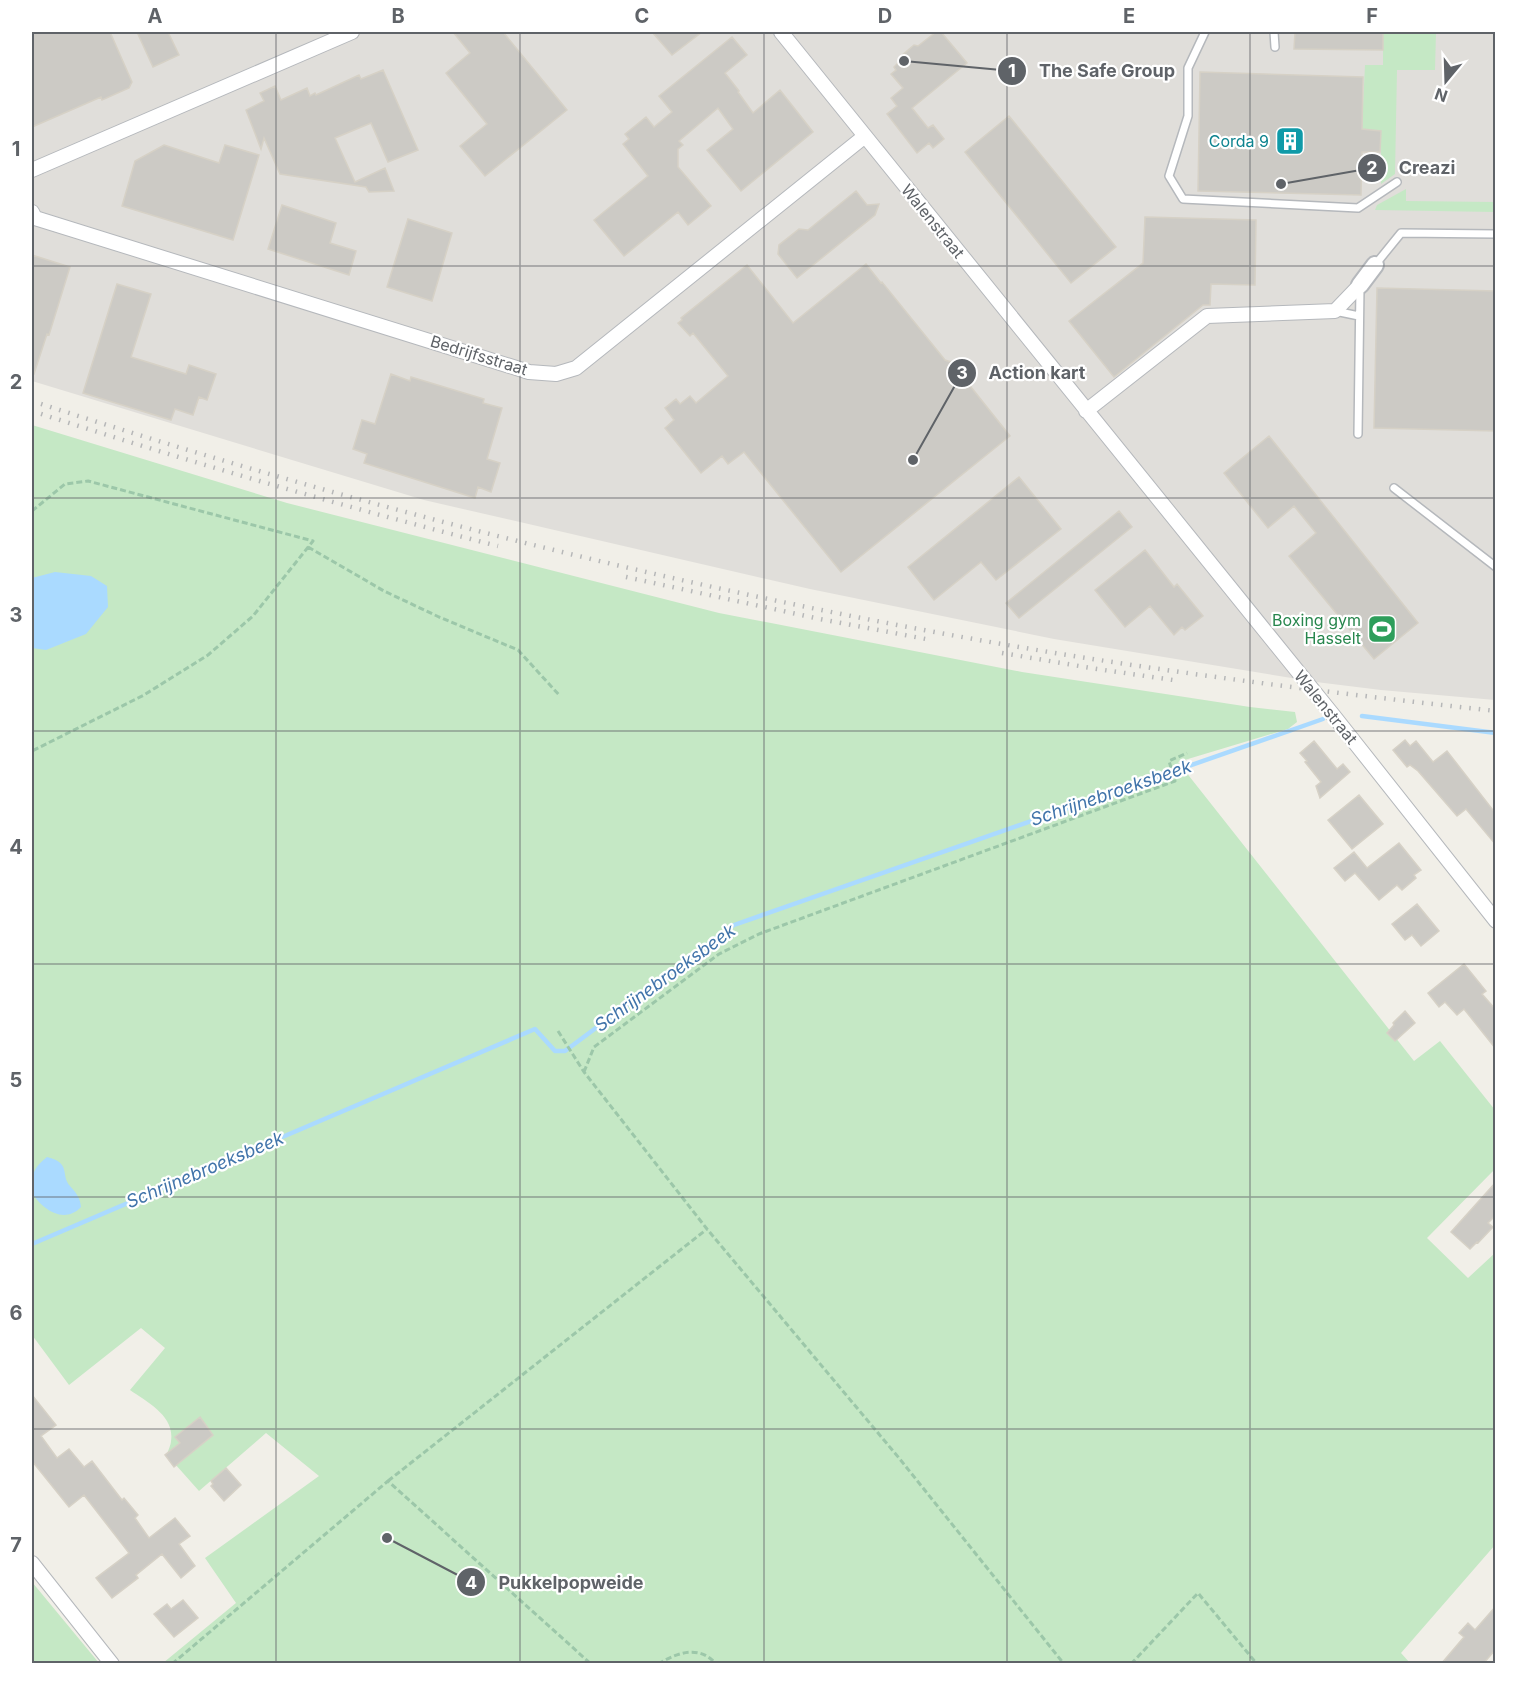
<svg xmlns="http://www.w3.org/2000/svg" width="1527" height="1695" viewBox="0 0 1527 1695" font-family="Inter,sans-serif">
  <style>
    .industrial { fill: #e0deda }
    .green { fill: #c5e8c5 }
    .water { fill: #aadaff }
    .lines { fill: none; stroke-linecap: round; stroke-linejoin: round }
    .stream { stroke: #aadaff; stroke-width: 4.5 }
    .building { fill: #cccac5; stroke: #d6d1c6; stroke-width: 1.5 }
    .service-casing { stroke: #b5b8bc; stroke-width: 10 }
    .minor-casing { stroke: #b5b8bc; stroke-width: 16 }
    .tertiary-casing { stroke: #b5b8bc; stroke-width: 20 }
    .path { stroke: #9cc7a9; stroke-width: 3; stroke-dasharray: 6 3; stroke-linecap: butt }
    .service { stroke: #fff; stroke-width: 7 }
    .minor { stroke: #fff; stroke-width: 14 }
    .tertiary { stroke: #fff; stroke-width: 16 }
    .rail { stroke: #b6b7b8; stroke-width: 4.5; stroke-dasharray: 1.5 8; stroke-linecap: butt }
    .grid { fill: none; stroke: #5f6368; stroke-width: 1.5; stroke-opacity: 0.55 }
    .labels { text-anchor: middle; stroke-width: 4.5; stroke-linejoin: round; paint-order: stroke }
    .culture-label { font-size: 16px; fill: #0d838f; stroke: #fff; text-anchor: end }
    .street-label { font-size: 16px; fill: #5f6368; stroke: #fff }
    .leisure-label { font-size: 16px; fill: #27864d; stroke: #fff; text-anchor: end }
    .water-label { font-size: 18px; font-style: italic; fill: #4174aa; stroke: #fff }
    .leader { fill: none; stroke: #5f6368; stroke-width: 2 }
    .callout-dot { fill: #5f6368; stroke: #fff; stroke-width: 2 }
    .mark-label { font-size: 18px; text-anchor: middle; font-weight: bold; fill: #fff }
    .callout-label { font-size: 18px; text-anchor: middle; font-weight: bold; fill: #5f6368; stroke: #fff; stroke-width: 4.5; stroke-linejoin: round; paint-order: stroke }
    .neatline { fill: none; stroke: #5f6368; stroke-width: 2 }
    .grid-label { font-size: 20px; text-anchor: middle; font-weight: bold; fill: #5f6368 }
  </style>
  <rect width="100%" height="100%" fill="#f1efe8"/>
  <!-- industrial -->
  <path class="industrial" d="M32,32H1495V700L1381,690L1316,682L1054,639L810,589L424,500L32,381Z"/>
  <!-- green -->
  <path class="green" d="M1383,32H1436L1435,70H1397L1395,174L1381,184V131L1362,129L1365,65H1383Z
    M1406,189V201L1495,202V212L1375,210L1377,205Z
    M32,425L287,503L719,613L1022,672L1250,707L1295,712L1297,722L1288,729L1178,762L1414,1061L1440,1041L1495,1110V1169L1427,1238L1468,1278L1495,1253V1545L1401,1653L1410,1663H163L236,1603L205,1558L319,1476L266,1433L199,1491L167,1455C168,1450 171,1445 171,1441C175,1416 147,1402 130,1390L165,1348L141,1328L69,1385L32,1335Z
    M32,1582L99,1663H32Z"/>
  <!-- water -->
  <path class="water" d="M55,572L91,576L107,586L108,607L86,634L46,650L32,648V578Z
    M47,1157C72,1163 60,1175 70,1186C76,1193 80,1197 81,1207C64,1225 42,1209 32,1193C31,1175 33,1168 47,1157Z"/>
  <g class="lines">
    <!-- stream -->
    <path class="stream" d="M1362,716L1496,733
      M32,1244L535,1029L555,1051H565L734,925L1323,719"/>
  </g>
  <!-- building -->
  <path class="building" d="M32,32H110L132,82L129,88L102,100L101,97L32,127Z
    M137,32H168L179,55L153,67Z
    M453,32H503L567,110L485,176L460,146L487,124L446,73L470,53Z
    M652,32H702L672,55Z
    M936,32H941L967,63L912,108L928,128L933,125L944,139L933,148L929,143L917,153L887,114L897,106L891,98L903,88L891,74L896,70L894,67L899,62L900,57L914,45L918,46Z
    M1295,32H1383V50L1294,49Z
    M732,37L747,55L725,73L739,91L738,92L753,113L780,90L813,132L741,191L707,150L733,129L718,108L679,141L683,145L678,149V167L711,206L688,225L678,212L624,256L594,220L648,176L623,144L629,139L625,134L646,117L654,127L672,112L659,96Z
    M383,70L418,150L388,162L371,123L335,138L355,182L385,168L394,191L369,192L366,187L280,174L264,138L261,149L246,110L264,101L260,93L275,86L281,100L307,88L310,96L315,93L316,95L359,75L361,79Z
    M1200,72L1363,77L1362,129L1381,131L1380,152H1362L1361,195L1198,191Z
    M1009,116L1116,247L1071,283L965,152Z
    M164,145L219,163L225,145L259,155L233,240L122,206L135,161Z
    M856,191L867,205L879,204L875,215L797,278L778,254L779,245L799,229L808,230Z
    M282,205L336,223L330,243L356,251L349,275L268,249Z
    M1145,217L1256,220L1255,285L1211,284L1210,305H1203L1114,377L1069,321L1143,263Z
    M408,219L452,233L432,301L387,287Z
    M32,255L70,267L49,335L47,334L34,374L32,373Z
    M866,264L881,283L882,282L945,360L951,362L1010,436L841,572L744,452L728,464L722,456L701,473L665,428L674,420L665,408L676,399L680,404L690,396L696,403L728,376L693,333L690,336L678,323L682,320L681,318L747,265L793,323Z
    M117,284L151,294L131,357L186,374L189,365L216,374L207,400L199,397L193,415L175,409L171,420L83,393Z
    M1377,288L1496,291V431L1374,428Z
    M391,374L410,381L411,377L484,399L483,403L502,408L487,459L500,463L491,492L478,487L475,498L364,463L367,454L353,449L362,420L375,424Z
    M1269,436L1418,623L1374,659L1289,556L1316,533L1294,506L1268,528L1224,473Z
    M1019,477L1061,529L996,580L981,562L934,600L908,567Z
    M1119,511L1132,527L1019,618L1006,603Z
    M1145,550L1174,587L1177,584L1203,616L1185,630L1182,627L1174,635L1150,606L1125,627L1095,590Z
    M1405,740L1410,746L1416,741L1433,762L1447,751L1496,814V845L1466,809L1457,816L1418,771L1410,765L1407,767L1393,750Z
    M1314,741L1337,769L1343,764L1350,772L1320,798L1316,786L1321,782L1305,762L1307,761L1300,753Z
    M1359,795L1383,824L1352,849L1328,820Z
    M1399,843L1421,870L1414,875L1416,878L1402,890L1397,885L1379,900L1355,873L1345,881L1334,868L1354,852L1367,868Z
    M1417,904L1439,931L1421,946L1412,935L1405,940L1392,924Z
    M1464,964L1486,991L1482,994L1496,1010V1049L1464,1009L1457,1015L1445,1002L1439,1007L1428,993Z
    M1405,1011L1415,1023L1395,1041L1387,1033L1394,1025L1393,1023Z
    M1496,1182V1215L1488,1223L1493,1227L1478,1243L1477,1242L1470,1249L1451,1232Z
    M32,1395L56,1425L41,1436L57,1458L69,1449L84,1467L92,1461L122,1500L124,1498L138,1515L135,1518L149,1538L175,1518L190,1536L179,1544L195,1566L181,1578L162,1554L136,1575L138,1578L112,1598L96,1578L129,1553L84,1495L69,1507L32,1461Z
    M200,1417L213,1435L174,1467L165,1455L180,1443L175,1437Z
    M226,1468L241,1485L224,1501L211,1486L213,1484L211,1481Z
    M183,1600L198,1618L174,1637L154,1614L167,1604L171,1609Z
    M1496,1606V1649L1483,1664H1441L1464,1637L1459,1633L1468,1623L1475,1630Z"/>
  <g class="lines">
    <!-- service casing -->
    <g class="service-casing">
      <path id="service" d="M1205,32L1188,68V116L1169,176L1183,199L1358,208L1397,182
        M1274,32L1275,47
        M1375,265L1401,233L1496,234
        M1335,311L1359,316
        M1358,434L1360,287
        M1394,488L1496,567"/>
    </g>
    <!-- minor casing -->
    <g class="minor-casing">
      <path id="minor" d="M781,32L1333,715L1496,921
        M32,170L352,32
        M32,212L35,218L529,372L556,374L576,368L865,136
        M1086,411L1207,316L1335,311L1360,285
        M32,1563L112,1664"/>
    </g>
    <!-- tertiary casing -->
    <g class="tertiary-casing">
      <path id="tertiary" d="M1360,285L1375,265"/>
    </g>
    <!-- path -->
    <path class="path" d="M32,511L65,484L88,481L313,541L253,616L208,655L144,695L32,751
      M308,547L384,591L439,617L518,650L560,696
      M558,1031L584,1072L707,1229L899,1458L1064,1664
      M584,1072L594,1047L719,954L759,934L1175,781L1169,761L1187,753
      M388,1481L707,1229
      M172,1664L388,1481L591,1664
      M658,1664C677,1653 699,1644 716,1664
      M1131,1664L1198,1593L1257,1664"/>
    <!-- service -->
    <use href="#service" class="service"/>
    <!-- minor -->
    <use href="#minor" class="minor"/>
    <!-- tertiary -->
    <use href="#tertiary" class="tertiary"/>
    <!-- rail -->
    <path class="rail" d="M32,401C333,499 639,578 951,635C1131,668 1313,691 1496,711
      M32,411C186,461 341,506 498,546
      M626,577L820,619L931,640
      M1002,653L1097,669L1180,681"/>
  </g>
  <!-- grid -->
  <path class="grid" d="M276,32V1664M520,32V1664M764,32V1664M1007,32V1664M1250,32V1664M32,266H1496M32,498H1496M32,731H1496M32,964H1496M32,1197H1496M32,1429H1496"/>
  <!-- icons -->
  <defs>
    <g id="building-square" transform="scale(1.5)"><rect x="-9" y="-9" width="18" height="18" rx="4" fill="#0f9aa8" stroke="#fff"/><path d="M-4-6H4V6H1V3H-1V6H-4ZM-2.5-4.3h1.7v1.8h-1.7ZM.8-4.3h1.7v1.8H.8ZM-2.5-1h1.7V.8h-1.7ZM.8-1h1.7V.8H.8Z" fill="#fff"/></g>
    <g id="stadium-square" transform="scale(1.5)"><rect x="-9" y="-9" width="18" height="18" rx="4" fill="#2e9e5b" stroke="#fff"/><path d="M0-5a6.5 5 0 1 0 0 10a6.5 5 0 1 0 0-10ZM-3.5-1.8h7v3.6h-7Z" fill="#fff"/></g>
  </defs>
  <g fill-rule="evenodd">
    <use href="#building-square" x="1290" y="141"/>
    <use href="#stadium-square" x="1382" y="629"/>
  </g>
  <g class="labels">
    <!-- culture labels -->
    <g class="culture-label">
      <text x="1269" y="147">Corda 9</text>
    </g>
    <!-- street labels -->
    <g class="street-label">
      <text transform="translate(933 221) rotate(51)" y="6">Walenstraat</text>
      <text transform="translate(479 355) rotate(17)" y="6">Bedrijfsstraat</text>
      <text transform="translate(1326 707) rotate(51)" y="6">Walenstraat</text>
    </g>
    <!-- leisure labels -->
    <g class="leisure-label">
      <text x="1361" y="626">Boxing gym<tspan x="1361" dy="18">Hasselt</tspan></text>
    </g>
    <!-- water labels -->
    <g class="water-label">
      <text transform="translate(1111 793) rotate(-19)" y="6">Schrijnebroeksbeek</text>
      <text transform="translate(665 978) rotate(-36)" y="6">Schrijnebroeksbeek</text>
      <text transform="translate(205 1170) rotate(-23)" y="6">Schrijnebroeksbeek</text>
    </g>
  </g>
  <!-- callouts -->
  <path class="leader" d="M904 61L1012 71M1281 184L1372 168M913 460L962 373M387 1538L471 1582"/>
  <g class="callout-dot">
    <circle cx="904" cy="61" r="6"/>
    <circle cx="1281" cy="184" r="6"/>
    <circle cx="913" cy="460" r="6"/>
    <circle cx="387" cy="1538" r="6"/>
    <circle cx="1012" cy="71" r="15"/>
    <circle cx="1372" cy="168" r="15"/>
    <circle cx="962" cy="373" r="15"/>
    <circle cx="471" cy="1582" r="15"/>
  </g>
  <g class="mark-label">
    <text x="1012" y="77">1</text>
    <text x="1372" y="174">2</text>
    <text x="962" y="379">3</text>
    <text x="471" y="1589">4</text>
  </g>
  <g class="callout-label">
    <text x="1107" y="77">The Safe Group</text>
    <text x="1427" y="174">Creazi</text>
    <text x="1037" y="379">Action kart</text>
    <text x="571" y="1589">Pukkelpopweide</text>
  </g>
  <!-- border -->
  <rect width="1527" height="1695" fill="none" stroke="#ffffff" stroke-width="66"/>
  <!-- north arrow -->
  <g transform="translate(1446 81) rotate(199)" stroke="#ffffff" stroke-width="4.5" paint-order="stroke">
  <path d="M0-4.5L10 22L0 15L-10 22Z" fill="#5f6368"/>
  <text y="-9" font-size="16" font-weight="bold" text-anchor="middle" fill="#5f6368">N</text>
  </g>
  <rect x="33" y="33" width="1461" height="1629" class="neatline"/>
  <g class="grid-label">
    <text x="155" y="23">A</text>
    <text x="398" y="23">B</text>
    <text x="642" y="23">C</text>
    <text x="885" y="23">D</text>
    <text x="1129" y="23">E</text>
    <text x="1372" y="23">F</text>
    <text x="16" y="156">1</text>
    <text x="16" y="389">2</text>
    <text x="16" y="622">3</text>
    <text x="16" y="854">4</text>
    <text x="16" y="1087">5</text>
    <text x="16" y="1320">6</text>
    <text x="16" y="1552">7</text>
  </g>
</svg>
